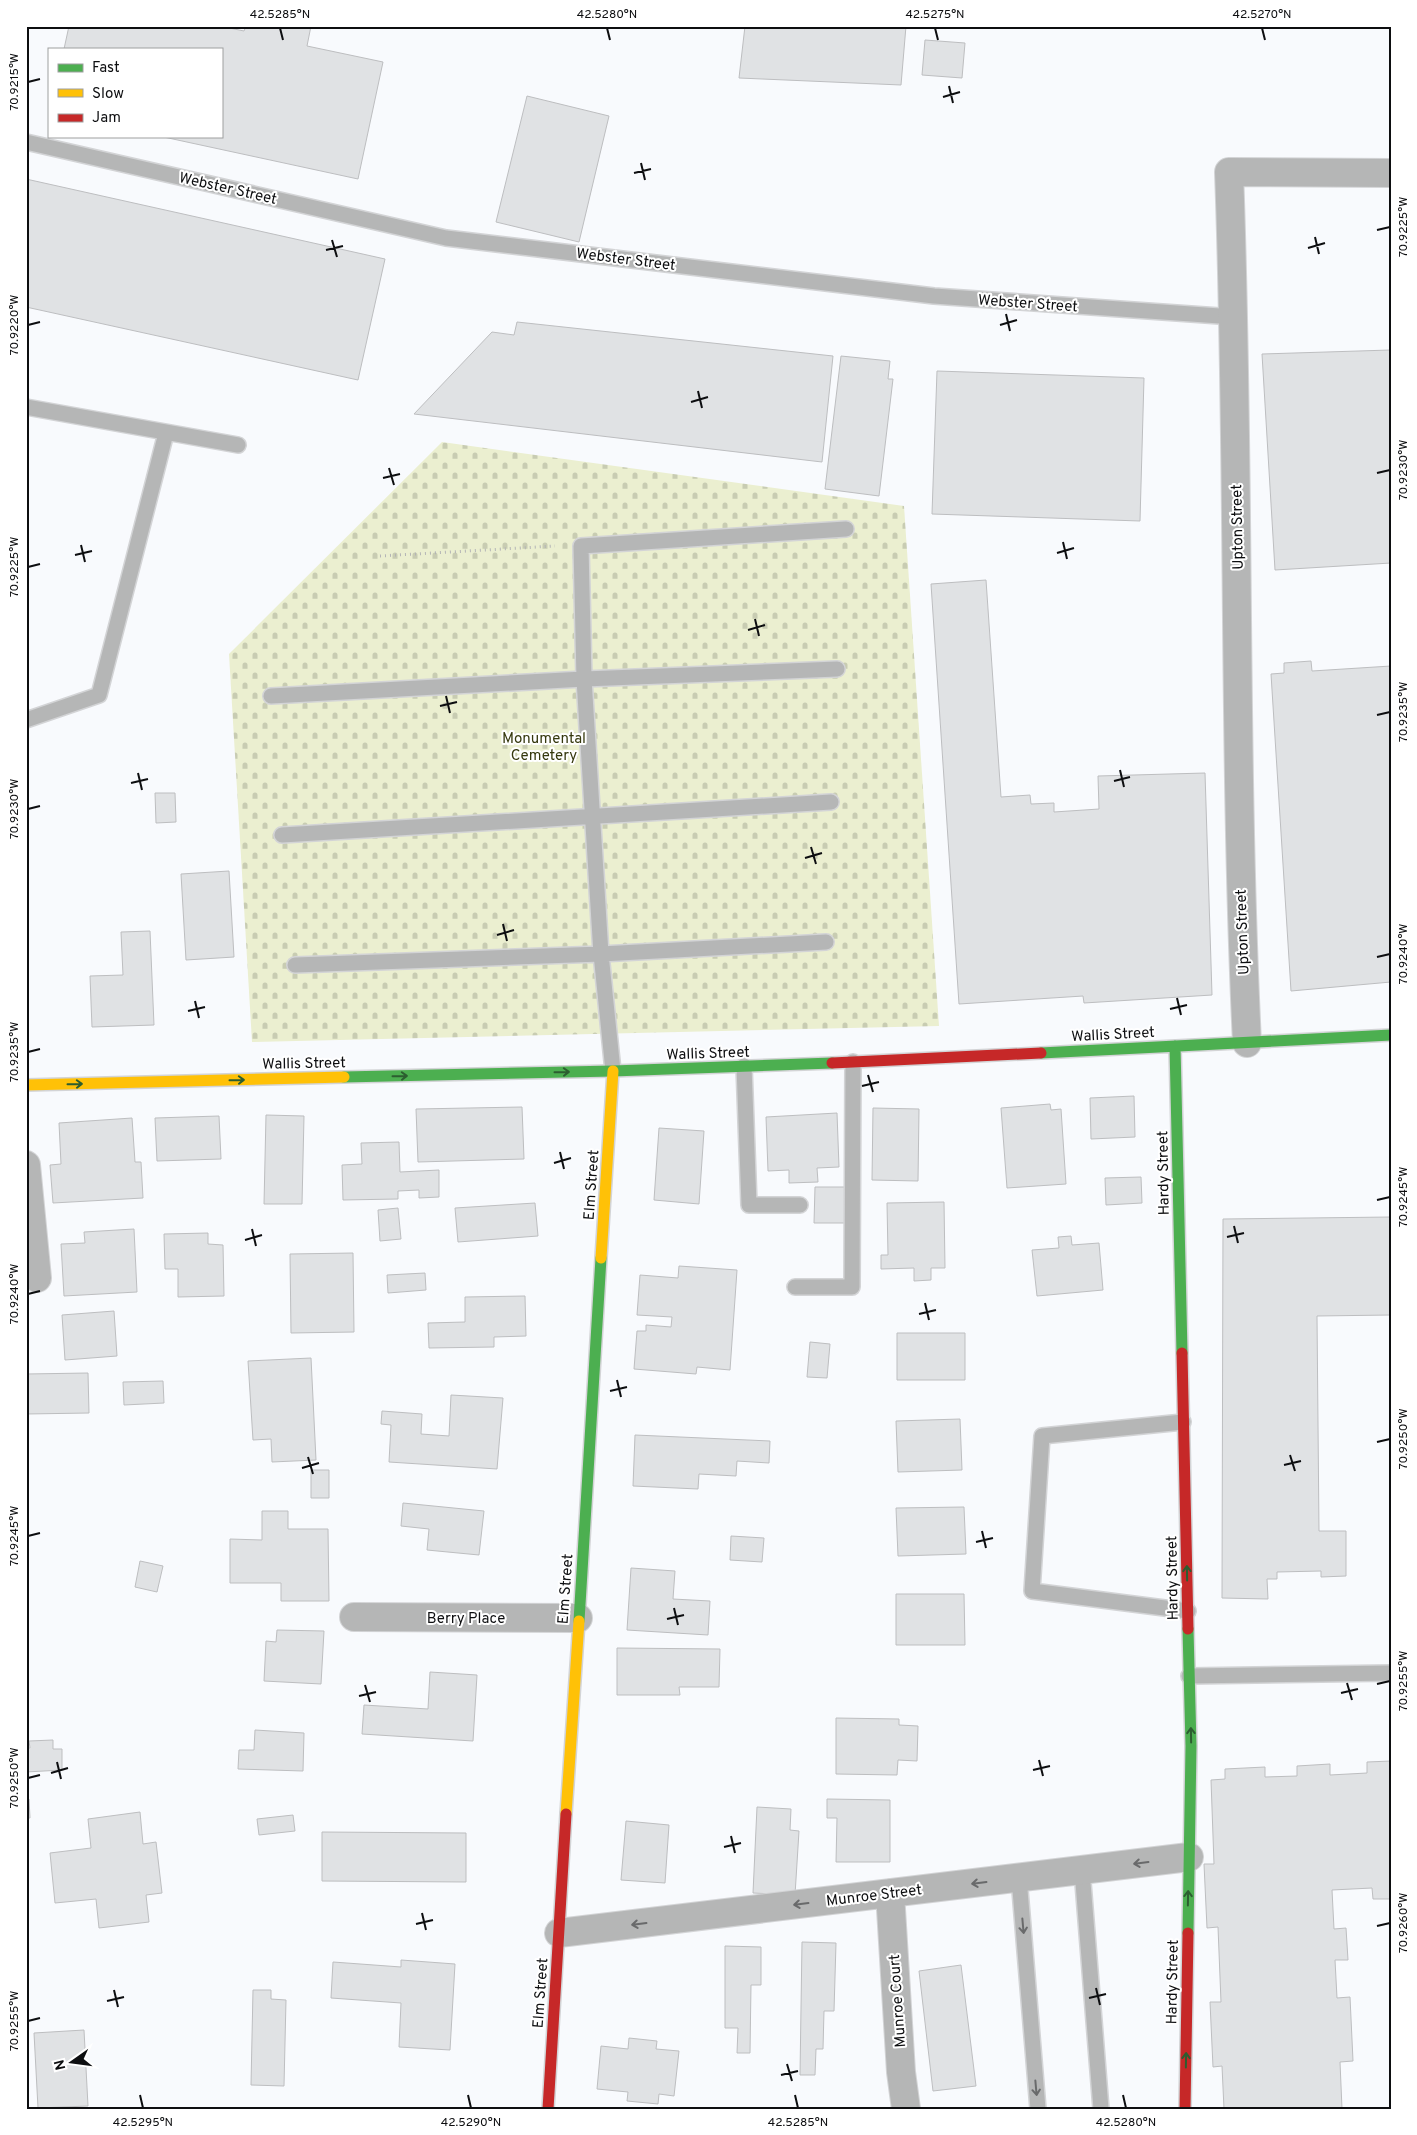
<svg xmlns="http://www.w3.org/2000/svg" width="1417" height="2135" viewBox="0 0 1417 2135" font-family="Overpass,sans-serif">
  <style>
    .cemetery { fill: url(#cemetery-stones) }
    .building { fill: #e0e2e4; stroke: #bdbec0 }
    .lines { fill: none; stroke-linecap: round; stroke-linejoin: round }
    .lane-casing { stroke: #d3d4d6; stroke-width: 18 }
    .street-casing { stroke: #d3d4d6; stroke-width: 30 }
    .fast-casing { stroke: #d3d4d6; stroke-width: 14 }
    .slow-casing { stroke: #d3d4d6; stroke-width: 14 }
    .jam-casing { stroke: #d3d4d6; stroke-width: 14 }
    .path { stroke: #b3b4b6; stroke-width: 3; stroke-dasharray: 1 4; stroke-linecap: butt }
    .lane { stroke: #b5b6b6; stroke-width: 15 }
    .street { stroke: #b5b6b6; stroke-width: 28 }
    .fast { stroke: #4caf50; stroke-width: 11 }
    .slow { stroke: #ffc107; stroke-width: 11 }
    .jam { stroke: #c62828; stroke-width: 11 }
    .oneway { stroke: #2c5e30 }
    .oneway2 { stroke: #696a6b }
    .ticks { fill: none; stroke: #0d0e10; stroke-width: 2 }
    .labels { text-anchor: middle; stroke-width: 4; stroke-linejoin: round; paint-order: stroke }
    .street-label { font-size: 15px; fill: #0d0e10; stroke: #fff }
    .park-label { font-size: 15px; fill: #35380d; stroke: #fff }
    .neatline { fill: none; stroke: #0d0e10; stroke-width: 2 }
    .ticks-label { font-size: 12px; text-anchor: middle; fill: #0d0e10 }
  </style>
  <defs>
    <pattern id="cemetery-stones" width="16" height="16" patternUnits="userSpaceOnUse" patternTransform="scale(1.25)"><rect width="16" height="16" fill="#ebefd0"/><path d="M2 7V4a2 2 0 0 1 4 0v3zM10 15v-3a2 2 0 0 1 4 0v3z" fill="#c8ccb2"/></pattern>
  </defs>
  <rect width="100%" height="100%" fill="#f8fafd"/>
  <!-- cemetery -->
  <path class="cemetery" d="M442,442L904,506L939,1026L252,1042L229,654Z"/>
  <!-- building -->
  <path class="building" d="M69,26H220L244,31L246,26H311L307,46L383,62L358,179L159,136H221V49H64Z
    M745,26H906L901,85L739,78Z
    M925,40L965,43L962,78L922,75Z
    M527,96L609,116L579,242L496,222Z
    M26,179L385,259L358,380L26,307Z
    M517,322L833,356L822,462L414,414L492,332L514,335Z
    M1390,350L1391,563L1275,570L1262,354Z
    M841,356L890,361L888,379H893L879,496L825,489Z
    M937,371L1144,378L1140,521L932,514Z
    M986,580L1001,797L1030,795L1031,804L1054,803V812L1099,809L1098,776L1205,773L1212,995L1084,1003L1083,996L959,1004L931,584Z
    M1311,661L1312,671L1391,666V982L1291,991L1271,674L1284,673V663Z
    M155,793H175L176,822L156,823Z
    M229,871L234,957L186,960L181,874Z
    M150,931L154,1025L92,1027L90,976L123,975L121,932Z
    M1134,1096L1135,1137L1091,1139L1090,1098Z
    M1050,1104L1051,1110L1061,1109L1066,1184L1007,1188L1001,1108Z
    M522,1107L524,1159L418,1162L416,1109Z
    M873,1108L919,1109L918,1181L872,1180Z
    M837,1113L839,1167L817,1168L818,1182L789,1183V1170L768,1171L766,1117Z
    M266,1115L304,1116L302,1204H264Z
    M219,1116L221,1159L157,1161L155,1118Z
    M132,1118L135,1162H141L143,1198L53,1203L50,1165L61,1164L59,1123Z
    M659,1128L704,1131L699,1204L654,1200Z
    M399,1142L400,1172L439,1170V1197L419,1198V1190L398,1191V1199L343,1200L342,1165L362,1164L361,1143Z
    M1141,1177L1142,1203L1106,1205L1105,1178Z
    M815,1187H846V1223H814Z
    M944,1202L945,1268H931V1280L914,1281V1268L881,1269V1255H888L887,1203Z
    M535,1203L538,1236L458,1242L455,1208Z
    M398,1208L401,1239L380,1241L378,1210Z
    M1391,1217V1315L1317,1316L1319,1531H1346V1576L1321,1577V1571L1277,1572V1579H1267L1268,1599L1222,1598L1223,1219Z
    M134,1229L137,1292L64,1296L61,1244L85,1243L84,1232Z
    M208,1233V1244L223,1245L224,1296L178,1297V1269H165L164,1234Z
    M1071,1236L1072,1245L1099,1243L1103,1290L1037,1296L1032,1250L1059,1248L1058,1237Z
    M353,1253L354,1332L291,1333L290,1254Z
    M679,1266L737,1270L730,1370L697,1367L696,1374L634,1369L637,1331H646V1325L671,1327L672,1317L637,1315L640,1275L678,1278Z
    M425,1273L426,1290L388,1293L387,1275Z
    M525,1296L526,1336L494,1337V1347L429,1348L428,1323L465,1322V1297Z
    M114,1311L117,1356L65,1360L62,1315Z
    M897,1333H965V1380H897Z
    M810,1342L830,1344L827,1378L807,1377Z
    M311,1358L316,1460L272,1462L271,1439L253,1440L248,1361Z
    M88,1373L89,1413L26,1414V1374Z
    M163,1381L164,1403L124,1405L123,1382Z
    M451,1395L503,1398L497,1469L389,1462L391,1425L381,1424L382,1411L422,1414L421,1434L449,1436Z
    M960,1419L962,1470L898,1472L896,1421Z
    M635,1435L770,1441L769,1463L737,1461L736,1476L699,1474L698,1489L633,1486Z
    M311,1470H329V1498H311Z
    M403,1503L484,1511L479,1555L427,1550L429,1529L401,1526Z
    M964,1507L966,1554L898,1556L896,1508Z
    M262,1511H288V1529H328L329,1601H281V1583H230V1539L262,1540Z
    M731,1536L764,1538L762,1562L730,1560Z
    M140,1561L163,1566L157,1592L135,1587Z
    M631,1568L675,1571L673,1599L710,1601L708,1635L627,1630Z
    M896,1594H964L965,1645H896Z
    M277,1630L324,1631L321,1684L264,1681L266,1641L276,1642Z
    M617,1648L720,1649L719,1687H679L680,1695H617Z
    M430,1672L477,1675L473,1741L362,1734L364,1705L428,1709Z
    M836,1718L899,1719V1725L918,1726L917,1761L898,1760L897,1775L836,1774Z
    M255,1730L304,1733L303,1771L238,1769L239,1750H254Z
    M53,1740V1749H62V1770L26,1772V1748H30L29,1741Z
    M1391,1761V1899H1373L1372,1888L1332,1890L1334,1929L1346,1928L1348,1960H1335L1337,1998L1350,1997L1353,2061L1340,2062L1342,2109H1224L1222,2066L1213,2067L1210,2002H1221L1218,1927L1207,1928L1204,1864H1214L1211,1780L1225,1779V1769L1265,1767V1777L1297,1776V1766L1330,1764V1775L1367,1773V1762Z
    M26,1799H29L30,1818H26Z
    M827,1799L890,1800V1862H836L837,1818H827Z
    M757,1807L791,1809L790,1830L799,1831L795,1895L753,1893Z
    M140,1812L143,1844L156,1842L162,1893L146,1895L149,1922L99,1928L96,1899L55,1903L50,1853L91,1848L88,1819Z
    M293,1815L295,1831L259,1835L257,1819Z
    M626,1821L669,1825L665,1883L621,1880Z
    M322,1832L466,1833V1882L322,1881Z
    M802,1942L836,1943L834,2011H824L823,2049H816L815,2075H800Z
    M725,1946L761,1947V1985H751L750,2053H737L738,2028H725Z
    M401,1960L455,1964L450,2050L399,2047L401,2003L331,1998L333,1962L401,1967Z
    M961,1965L976,2086L933,2091L919,1971Z
    M253,1990H271V1999L286,2000L284,2086L251,2085Z
    M84,2030L88,2106L38,2108L34,2033Z
    M629,2038L657,2041L656,2049L679,2051L674,2096L659,2094L658,2104L627,2101L628,2092L597,2089L601,2046L628,2049Z"/>
  <g class="lines">
    <!-- lane casing -->
    <g class="lane-casing">
      <path id="lane" d="M26,142L446,238L934,296L1234,317
        M26,407L238,445
        M271,696L584,679L581,546L846,529
        M26,720L99,695L166,433
        M282,835L831,802
        M295,965L601,954L826,942
        M744,1066L749,1205H800
        M613,1071L601,954L584,679L837,669
        M795,1287H852L853,1062
        M1183,1422L1042,1436L1032,1591L1188,1611
        M1189,1676L1391,1673
        M1082,1870L1101,2109
        M1019,1878L1038,2109"/>
    </g>
    <!-- street casing -->
    <g class="street-casing">
      <path id="street" d="M1247,1043C1233,753 1240,462 1229,172L1391,173
        M26,1165L37,1278
        M354,1617L578,1618
        M890,1893L901,2072L906,2109
        M559,1933L1189,1857"/>
    </g>
    <!-- fast casing -->
    <g class="fast-casing">
      <path id="fast" d="M1175,1046L1182,1353
        M1041,1053L1391,1035
        M344,1077L613,1071L832,1063
        M579,1621L601,1258
        M1188,1933L1191,1746L1188,1629"/>
    </g>
    <!-- slow casing -->
    <g class="slow-casing">
      <path id="slow" d="M26,1085L344,1077
        M601,1258L613,1071
        M566,1814L579,1621"/>
    </g>
    <!-- jam casing -->
    <g class="jam-casing">
      <path id="jam" d="M832,1063L1041,1053
        M1182,1353L1188,1629
        M548,2109L566,1814
        M1185,2109L1188,1933"/>
    </g>
    <!-- path -->
    <path class="path" d="M380,556L555,546"/>
    <!-- lane -->
    <use href="#lane" class="lane"/>
    <!-- street -->
    <use href="#street" class="street"/>
    <!-- fast -->
    <use href="#fast" class="fast"/>
    <!-- slow -->
    <use href="#slow" class="slow"/>
    <!-- jam -->
    <use href="#jam" class="jam"/>
  </g>
  <!-- one-way arrows -->
  <defs><path id="oneway-shaft" d="M-6 0H5M1.5-3L5.5 0L1.5 3" fill="none" stroke-width="1.6" stroke-linecap="round" stroke-linejoin="round" transform="scale(1.25)"/></defs>
  <g class="oneway">
    <use href="#oneway-shaft" transform="translate(562 1072) rotate(-1)"/>
    <use href="#oneway-shaft" transform="translate(400 1076) rotate(-1)"/>
    <use href="#oneway-shaft" transform="translate(237 1080) rotate(-1)"/>
    <use href="#oneway-shaft" transform="translate(75 1084) rotate(-1)"/>
    <use href="#oneway-shaft" transform="translate(1187 1573) rotate(-91)"/>
    <use href="#oneway-shaft" transform="translate(1191 1735) rotate(-91)"/>
    <use href="#oneway-shaft" transform="translate(1188 1898) rotate(-89)"/>
    <use href="#oneway-shaft" transform="translate(1186 2060) rotate(-89)"/>
  </g>
  <g class="oneway2">
    <use href="#oneway-shaft" transform="translate(1141 1863) rotate(173)"/>
    <use href="#oneway-shaft" transform="translate(979 1883) rotate(173)"/>
    <use href="#oneway-shaft" transform="translate(801 1904) rotate(173)"/>
    <use href="#oneway-shaft" transform="translate(639 1924) rotate(173)"/>
    <use href="#oneway-shaft" transform="translate(1023 1926) rotate(85)"/>
    <use href="#oneway-shaft" transform="translate(1036 2088) rotate(85)"/>
  </g>
  <!-- ticks -->
  <path class="ticks" d="M280,28L283,40M607,28L610,40M935,28L938,40M1262,28L1265,40M28,82L40,79M949,86L953,103M943,97L960,92M641,163L645,180M634,173L651,169M1377,230L1390,227M1315,237L1319,254M332,240L337,257M1308,248L1325,243M326,250L343,246M1006,314L1010,331M28,325L40,322M1000,325L1017,320M698,391L702,408M691,402L708,397M389,468L394,485M1377,473L1390,470M383,478L400,474M1063,542L1067,559M81,545L85,562M1057,553L1074,548M75,555L92,551M28,567L40,564M755,619L759,636M748,630L765,625M446,696L450,713M440,706L457,702M1377,715L1390,712M1120,770L1124,787M138,773L142,790M1114,781L1130,777M131,783L148,779M28,809L40,806M811,847L816,864M805,858L822,853M503,924L507,941M497,935L514,930M1377,957L1390,954M1177,998L1181,1015M195,1001L199,1018M1170,1009L1187,1005M188,1011L205,1007M28,1052L40,1049M868,1075L873,1092M862,1086L879,1082M560,1152L564,1169M554,1163L571,1158M1377,1200L1390,1197M1234,1226L1238,1243M252,1229L256,1246M1227,1237L1244,1233M245,1240L262,1235M28,1294L40,1291M925,1303L929,1320M919,1314L936,1310M617,1380L621,1397M610,1391L627,1387M1377,1442L1390,1439M1290,1455L1295,1471M308,1457L313,1474M1284,1465L1301,1461M302,1468L319,1463M982,1531L986,1548M28,1536L40,1533M976,1542L993,1538M674,1608L678,1625M667,1619L684,1615M1347,1683L1352,1700M1377,1684L1390,1681M365,1685L370,1702M1341,1693L1358,1689M359,1696L376,1692M1039,1760L1043,1776M57,1762L61,1779M1033,1770L1050,1766M51,1773L68,1768M28,1778L40,1775M731,1836L735,1853M724,1847L741,1843M422,1913L426,1930M416,1924L433,1920M1377,1926L1390,1923M1096,1988L1100,2005M114,1990L118,2007M1089,1998L1106,1994M107,2001L124,1997M28,2021L40,2018M787,2064L792,2081M781,2075L798,2071M140,2095L143,2108M468,2095L471,2108M795,2095L798,2108M1123,2095L1126,2108"/>
  <g class="labels">
    <!-- street labels -->
    <g class="street-label">
      <text transform="translate(228 188) rotate(13)" y="5">Webster Street</text>
      <text transform="translate(626 259) rotate(7)" y="5">Webster Street</text>
      <text transform="translate(1028 303) rotate(4)" y="5">Webster Street</text>
      <text transform="translate(1237 527) rotate(-91)" y="5">Upton Street</text>
      <text transform="translate(1242 932) rotate(-92)" y="5">Upton Street</text>
      <text transform="translate(1113 1034) rotate(-3)" y="5">Wallis Street</text>
      <text transform="translate(708 1053) rotate(-2)" y="5">Wallis Street</text>
      <text transform="translate(304 1063) rotate(-1)" y="5">Wallis Street</text>
      <text transform="translate(1163 1173) rotate(-91)" y="5">Hardy Street</text>
      <text transform="translate(591 1185) rotate(-86)" y="5">Elm Street</text>
      <text transform="translate(1172 1578) rotate(-91)" y="5">Hardy Street</text>
      <text transform="translate(565 1589) rotate(-86)" y="5">Elm Street</text>
      <text x="466" y="1623">Berry Place</text>
      <text transform="translate(874 1895) rotate(-7)" y="5">Munroe Street</text>
      <text transform="translate(1172 1982) rotate(-89)" y="5">Hardy Street</text>
      <text transform="translate(540 1993) rotate(-86)" y="5">Elm Street</text>
      <text transform="translate(897 2001) rotate(-94)" y="5">Munroe Court</text>
    </g>
    <!-- park labels -->
    <g class="park-label">
      <text x="544" y="743">Monumental<tspan x="544" dy="17">Cemetery</tspan></text>
    </g>
  </g>
  <!-- border -->
  <rect width="1417" height="2135" fill="none" stroke="#ffffff" stroke-width="55"/>
  <!-- legend -->
  <rect x="48" y="48" width="175" height="90" fill="#ffffff" stroke="#9e9f9f"/>
  <rect x="58" y="64" width="25" height="8" fill="#4caf50" stroke="#9e9f9f"/>
  <text x="92" y="72" font-size="15" fill="#0d0e10">Fast</text>
  <rect x="58" y="89" width="25" height="8" fill="#ffc107" stroke="#9e9f9f"/>
  <text x="92" y="98" font-size="15" fill="#0d0e10">Slow</text>
  <rect x="58" y="114" width="25" height="8" fill="#c62828" stroke="#9e9f9f"/>
  <text x="92" y="122" font-size="15" fill="#0d0e10">Jam</text>
  <!-- north arrow -->
  <g transform="translate(72 2062) rotate(256)" stroke="#ffffff" stroke-width="4" paint-order="stroke">
  <path d="M0-4L9 19L0 12L-9 19Z" fill="#0d0e10"/>
  <text y="-8" font-size="14" font-weight="bold" text-anchor="middle" fill="#0d0e10">N</text>
  </g>
  <rect x="28" y="28" width="1362" height="2080" class="neatline"/>
  <g class="ticks-label">
    <text x="280" y="18">42.5285°N</text>
    <text x="607" y="18">42.5280°N</text>
    <text x="935" y="18">42.5275°N</text>
    <text x="1262" y="18">42.5270°N</text>
    <text transform="translate(14 82) rotate(-90)" y="4">70.9215°W</text>
    <text transform="translate(1403 227) rotate(-90)" y="4">70.9225°W</text>
    <text transform="translate(14 325) rotate(-90)" y="4">70.9220°W</text>
    <text transform="translate(1403 470) rotate(-90)" y="4">70.9230°W</text>
    <text transform="translate(14 567) rotate(-90)" y="4">70.9225°W</text>
    <text transform="translate(1403 712) rotate(-90)" y="4">70.9235°W</text>
    <text transform="translate(14 809) rotate(-90)" y="4">70.9230°W</text>
    <text transform="translate(1403 954) rotate(-90)" y="4">70.9240°W</text>
    <text transform="translate(14 1052) rotate(-90)" y="4">70.9235°W</text>
    <text transform="translate(1403 1197) rotate(-90)" y="4">70.9245°W</text>
    <text transform="translate(14 1294) rotate(-90)" y="4">70.9240°W</text>
    <text transform="translate(1403 1439) rotate(-90)" y="4">70.9250°W</text>
    <text transform="translate(14 1536) rotate(-90)" y="4">70.9245°W</text>
    <text transform="translate(1403 1681) rotate(-90)" y="4">70.9255°W</text>
    <text transform="translate(14 1778) rotate(-90)" y="4">70.9250°W</text>
    <text transform="translate(1403 1923) rotate(-90)" y="4">70.9260°W</text>
    <text transform="translate(14 2021) rotate(-90)" y="4">70.9255°W</text>
    <text x="143" y="2126">42.5295°N</text>
    <text x="471" y="2126">42.5290°N</text>
    <text x="798" y="2126">42.5285°N</text>
    <text x="1126" y="2126">42.5280°N</text>
  </g>
</svg>
